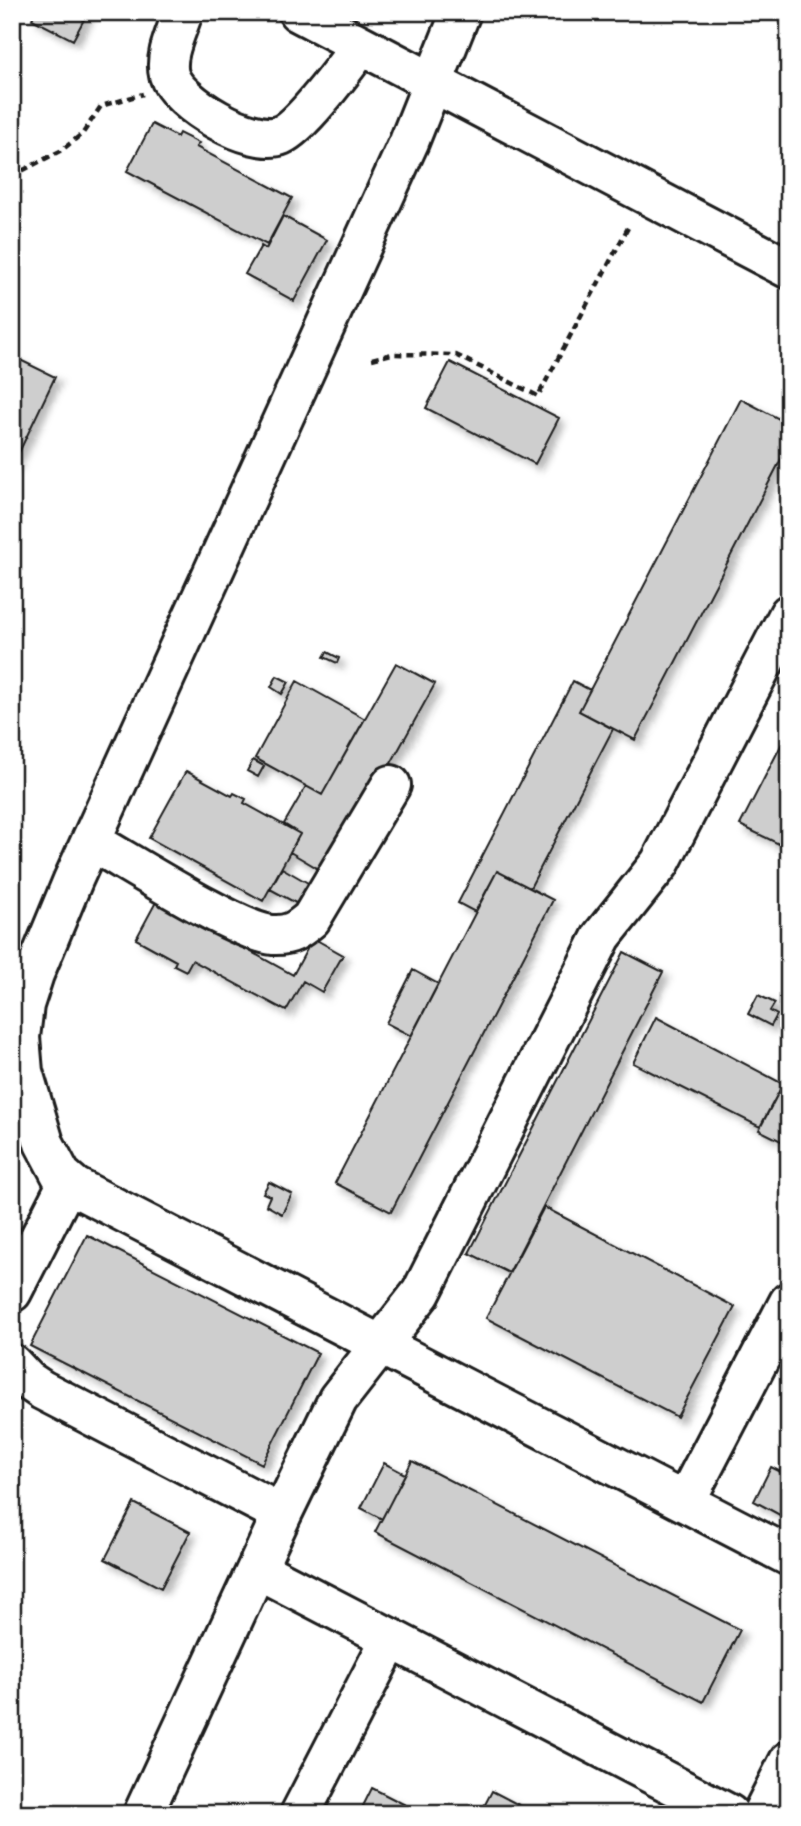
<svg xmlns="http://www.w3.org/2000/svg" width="801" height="1826" viewBox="0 0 801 1826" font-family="'Patrick Hand',sans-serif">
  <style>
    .building { fill: #cecece; stroke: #1c1c1c; stroke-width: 2; filter: url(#shadow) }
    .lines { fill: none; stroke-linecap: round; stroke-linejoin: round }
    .minor-casing { stroke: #1c1c1c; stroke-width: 44 }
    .path { stroke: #1c1c1c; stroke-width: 4.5; stroke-dasharray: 7 5; stroke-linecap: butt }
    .minor { stroke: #fff; stroke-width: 38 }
  </style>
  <defs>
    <filter id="shadow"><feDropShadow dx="6" dy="6" stdDeviation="3.5" flood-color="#0004"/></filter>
  </defs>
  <rect width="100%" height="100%" fill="#fff"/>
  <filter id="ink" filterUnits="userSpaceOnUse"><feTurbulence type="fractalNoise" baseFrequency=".0143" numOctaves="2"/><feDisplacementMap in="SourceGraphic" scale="14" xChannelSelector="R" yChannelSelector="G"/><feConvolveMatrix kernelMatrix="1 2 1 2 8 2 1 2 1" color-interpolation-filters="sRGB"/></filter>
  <g filter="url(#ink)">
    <!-- building -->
    <path class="building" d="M35,12H88L73,40L32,19Z
      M152,124L177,137L179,133L199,143L196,147L292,198L267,245L127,171Z
      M283,216L327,240L294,301L245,274L261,246L266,249Z
      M12,356L55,377L12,467Z
      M450,362L559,418L535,464L426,408Z
      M741,399L789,424V444L635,740L579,711Z
      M327,652L339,658L337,663L324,657Z
      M396,663L435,684L329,875L290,852L300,834L284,824L306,786L322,795Z
      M277,676L289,682L282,694L271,687Z
      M297,681L365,719L322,795L255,758Z
      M573,681L590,690L579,711L613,729L530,888L497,871L475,912L458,903Z
      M789,730V849L740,825Z
      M253,760L264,766L258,777L247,771Z
      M186,771L232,796L234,793L246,799L244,803L300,834L263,901L149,838Z
      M282,868L315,887L303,907L270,889Z
      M497,871L553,900L391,1212L335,1183Z
      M157,900L293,975L313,938L343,955L322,992L303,981L286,1011L192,960L186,971L174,965L176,961L136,939Z
      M624,952L663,972L509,1273L469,1253Z
      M413,970L438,984L411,1036L386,1023Z
      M758,995L775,1003L770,1011L777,1015L771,1026L748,1014Z
      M656,1017L783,1084L760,1127L633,1063Z
      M784,1082L789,1084L787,1144L759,1130Z
      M269,1182L292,1194L282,1214L266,1205L270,1196L263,1193Z
      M544,1207L735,1307L677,1417L486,1318Z
      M87,1235L318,1353L262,1464L30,1346Z
      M789,1455V1476L780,1472Z
      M412,1461L740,1630L703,1702L375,1532Z
      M384,1463L405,1474L382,1519L361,1508Z
      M771,1467L789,1476V1520L754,1501Z
      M134,1503L190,1532L161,1588L105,1559Z
      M372,1788L423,1814H359Z
      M492,1791L536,1814H480Z"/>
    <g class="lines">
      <!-- minor casing -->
      <g class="minor-casing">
        <path id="minor" d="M183,12C177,31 164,55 169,75C177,103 253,147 281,135C302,126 345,67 360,47
          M298,12L789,269
          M461,12L409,142L73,880L34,974L24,1005L20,1037L23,1072L44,1143L61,1175L75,1187L789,1556
          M91,841C127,861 239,933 273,935C290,936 298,930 311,919L391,785
          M12,1292L68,1182
          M12,1364L27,1380L42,1390L282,1514L338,1399L421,1293L602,936L660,863L789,614
          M685,1502L789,1302
          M257,1569L729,1814
          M143,1814L282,1514
          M300,1814L391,1638
          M762,1814L789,1761"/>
      </g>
      <!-- path -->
      <path class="path" d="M12,176L62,150L83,133L101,106L143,94
        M372,359L392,354L456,355L538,396L630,224"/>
      <!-- minor -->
      <use href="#minor" class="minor"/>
    </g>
  </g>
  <!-- margin -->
  <rect width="801" height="1826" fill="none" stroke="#fff" stroke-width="42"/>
  <rect x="21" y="21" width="759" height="1784" fill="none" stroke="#1c1c1c" stroke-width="2.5" filter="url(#ink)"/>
</svg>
